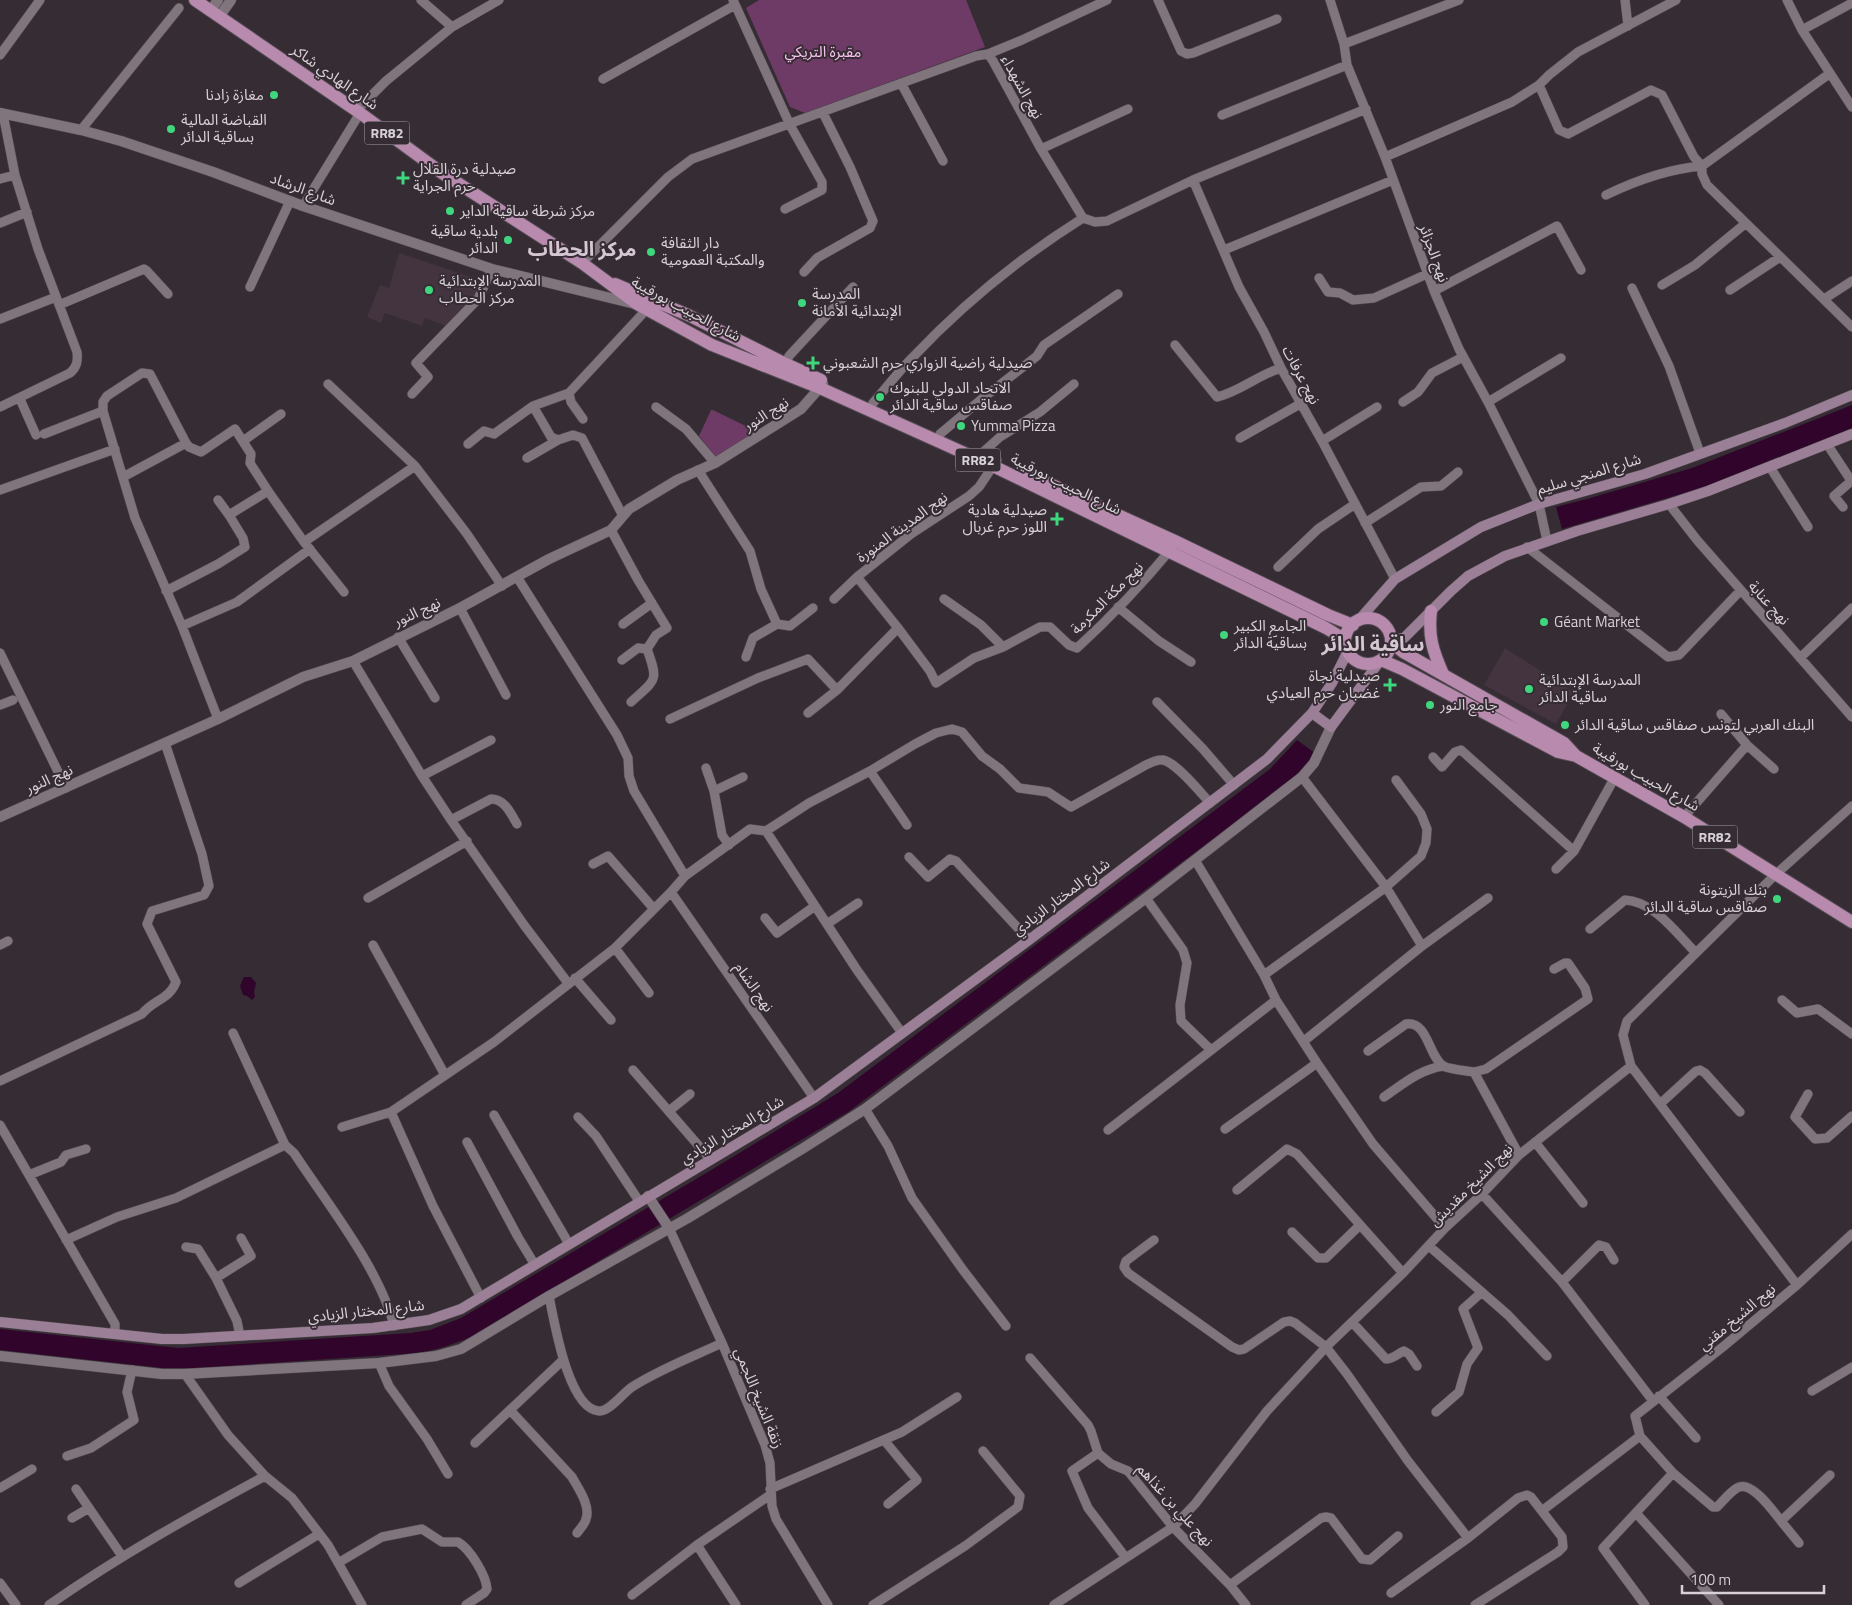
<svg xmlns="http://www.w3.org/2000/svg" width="1852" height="1605" viewBox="0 0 1852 1605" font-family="'Titillium Web','Noto Sans Arabic',sans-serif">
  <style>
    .built { fill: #433440 }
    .green { fill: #6d3b65 }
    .water { fill: #31042c }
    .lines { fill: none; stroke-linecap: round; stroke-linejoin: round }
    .minor-casing { stroke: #514950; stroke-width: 10 }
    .tertiary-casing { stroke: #514950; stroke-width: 11 }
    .secondary-casing { stroke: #514950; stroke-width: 11 }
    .primary-casing { stroke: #514950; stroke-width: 14 }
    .minor { stroke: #80747d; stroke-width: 9 }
    .tertiary { stroke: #80747d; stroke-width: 10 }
    .secondary { stroke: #9b7f96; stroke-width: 10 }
    .primary { stroke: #b78aae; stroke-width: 12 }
    .poi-dot { fill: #3ed77d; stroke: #362c34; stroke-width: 2 }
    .labels { text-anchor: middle; stroke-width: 4; stroke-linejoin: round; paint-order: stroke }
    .shield { fill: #362c34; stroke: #a7a0a5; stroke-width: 1 }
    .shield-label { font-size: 14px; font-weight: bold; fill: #d7d1d6 }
    .park-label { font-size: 15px; fill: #f8c1ee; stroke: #362c34 }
    .street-label { font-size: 15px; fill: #d7d1d6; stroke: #362c34 }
    .poi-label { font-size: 15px; fill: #d7d1d6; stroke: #362c34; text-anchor: start }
    .district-label { font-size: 20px; font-weight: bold; fill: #d4c7d2; stroke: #362c34 }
  </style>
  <rect width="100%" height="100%" fill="#362c34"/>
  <!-- built -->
  <path class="built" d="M399,253L483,281L479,292L448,327L425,318L422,326L385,313L381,323L367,317L380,285L389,288Z
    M1505,648L1574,692L1556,724L1484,685Z"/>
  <!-- green -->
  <path class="green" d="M759,0H966L985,47L805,113L790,107L746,8Z
    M711,410H713L758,432L716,457L699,436Z"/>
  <!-- water -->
  <path class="water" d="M1852,405V428L1701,488L1562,529L1556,507L1587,499L1692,468Z
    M1297,740L1315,753L1302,769L1285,785L848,1112L473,1336C454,1344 437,1350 417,1353L195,1368H163L0,1350V1329L178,1348L410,1333L430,1330L461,1318L713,1169L838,1093L1270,769Z
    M244,977H251L256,983L254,992L255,997L252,1000L247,996L243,995L240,986Z"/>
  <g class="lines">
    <!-- minor casing -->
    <g class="minor-casing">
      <path id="minor" d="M421,0L452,27
        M733,0L790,125L822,182V190L785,209
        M1158,0L1181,51L1187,54L1193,53L1277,19
        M1330,0L1344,44L1347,65L1385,157L1434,291L1459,349L1488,402L1539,504L1547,541
        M1625,0L1628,26
        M1787,0L1802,30L1852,107
        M1802,30L1852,3
        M1344,44L1459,0
        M988,54L1022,40L1107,0
        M0,55L40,0
        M603,79L735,5
        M901,83L943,161
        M1539,85L1559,130L1568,134L1651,90L1662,95L1694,157L1702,166V174L1707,185L1852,327
        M356,111L386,81L452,27L499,0
        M1222,115L1347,65
        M81,130L179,8
        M1041,149L1128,109
        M1385,157L1512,102L1539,85L1549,75L1578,52L1676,0
        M0,179L15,175
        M1193,180L1239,287L1264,332L1281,368L1322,441L1395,579
        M1606,195C1637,180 1667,169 1702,166L1829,74
        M303,206L360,113
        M0,223L27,212
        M1224,250L1393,180
        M582,263L668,177L692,159L976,56L988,54L993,61L1041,149L1083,218L1095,222L1107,221L1193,180L1366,109
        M804,272L817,258L870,228L873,221L850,167L823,113
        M1319,278L1328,292L1340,293L1353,300L1374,298L1427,274
        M1662,285L1695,265L1746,223
        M250,287L290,201
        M1632,288L1669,366L1700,453
        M1730,290L1780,257
        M1434,291L1557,226L1581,270
        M1824,299L1852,281
        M59,305L144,269L147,271L168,294
        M0,319L56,297
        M1175,345L1217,397C1239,392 1258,375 1281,368
        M786,364L789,356L853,287
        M328,384L415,466L467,534L502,586
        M569,393L571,402L583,419
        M412,394L428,377L416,363L478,299L492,269
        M20,399L36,435
        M1403,402L1418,392L1432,373L1463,357
        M1488,402L1561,358
        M873,403C886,388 899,371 913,357C963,304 1021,257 1083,218
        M533,406L569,393L647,309
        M0,407L70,373C77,367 78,361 77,352L38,249L15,175L3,114
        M656,407L686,429L715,463
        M44,434L103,411
        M940,434L983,398L1037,356L1044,345L1118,294
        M1240,438L1300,404
        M243,441L281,414
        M1322,441L1377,407
        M186,443L189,447L201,452L235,429L251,454L250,463L268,491L304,542L344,592
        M468,444L484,431L494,434L533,406L551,437L558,440L573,435L582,438L623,516
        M1827,444L1850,479L1849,483L1834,496L1843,507
        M982,453L1000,437L1040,412L1074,384
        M527,458L558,440
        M1770,467L1808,527
        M698,470L750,551L761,589L777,624L753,638L746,657
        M123,477L186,443L150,374L142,373L107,396L103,402V411L135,518L182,626L218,719
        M0,490L115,449
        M218,500L229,515
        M1669,504L1697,540L1852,717
        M1365,523L1421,487L1441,486L1458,472
        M611,530L638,580L667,628L656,635L647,649C659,682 656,679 631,702
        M304,542L415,466
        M1527,547L1668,657L1679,655L1740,591
        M1278,567L1318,529L1355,504
        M517,577L617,735L628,758L629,776L634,791L685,876
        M166,591L218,564L245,547L243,538L229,515L268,491
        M834,599L857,577
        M944,599L981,625L1003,647
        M1118,607L1159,641L1191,662
        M460,608L506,695
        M623,624L652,603
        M777,624L790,626L813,608
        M182,626L237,602L310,549
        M898,628L930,671L936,683L974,658L1003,647L1040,627H1050L1069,645L1077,648C1111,617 1143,583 1172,548
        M398,637L435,698
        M0,653L66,788
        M1800,658L1852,608
        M622,660L638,648L647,649
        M353,661L422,776L451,820L524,925L568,983
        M1157,702L1203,749L1234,785
        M0,705L13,700
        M808,713L837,690
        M1721,714L1747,745L1774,769
        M670,719L758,678L808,659L837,690L898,628L857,577L911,534L969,496L979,487L997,460
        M1433,757L1442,767L1455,752L1461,750L1574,851
        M706,768L714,791L722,835L729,845
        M870,771L907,825
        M422,776L491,740
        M1302,777L1386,887L1422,946
        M714,791L743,777
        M1684,817L1747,745
        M451,820L491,799C505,799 511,814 517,824
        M766,831L809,803L870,771L915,744L936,733L952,729L962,732L982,756L1000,769L1019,788L1048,792L1071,807L1144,766C1150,763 1156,759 1163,760C1177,763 1200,792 1210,803
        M909,857L928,877L950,859L956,861L1029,940
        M1195,860L1264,975L1276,1000L1317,1063L1373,1144L1445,1228
        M593,864L608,856L654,909
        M1556,869L1574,851L1615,777
        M671,892L814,1098
        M368,898L467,841
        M1146,898L1183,950L1187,963L1180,1005L1181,1021L1211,1050
        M765,918L777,933L815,906
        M827,924L858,903
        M1590,929L1625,900C1654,901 1677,934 1696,953
        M0,945L8,941
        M373,945L445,1075
        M615,948L649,993
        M1264,975L1386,887L1421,856L1426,843L1427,829L1421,814L1396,780
        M575,978L611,1020
        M1782,1000L1797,1013L1818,1009L1852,1034
        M233,1033L285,1145
        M1304,1041L1422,946L1488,898
        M1368,1051L1406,1024C1428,1021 1428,1055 1443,1066C1449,1069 1467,1071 1474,1072
        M1631,1066L1797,1285
        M633,1070L711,1160
        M0,1081L142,1014C154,999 169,1000 176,982L147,924L152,911L204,895L209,886L202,854L165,743
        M1808,1094L1795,1117L1815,1139L1827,1138L1852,1116
        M1384,1097C1403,1084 1420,1069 1444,1066
        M1660,1104L1696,1071L1700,1070L1705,1073L1740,1112
        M865,1109L888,1146L912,1198L963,1270L1006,1326
        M669,1111L690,1094
        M391,1112L433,1206L481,1298
        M494,1115L569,1244
        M578,1117L596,1136L639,1201
        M0,1125L115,1324V1334
        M342,1127L391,1112L494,1042L615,948L671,892L685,876L750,829L766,831L857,970L902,1033
        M1225,1129L1317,1063
        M1108,1130L1276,1000
        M467,1142L518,1237L535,1265
        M1535,1142L1583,1203
        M1519,1155L1474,1072L1486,1069L1588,999L1585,988L1568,963H1565L1554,969
        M29,1175L61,1162L66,1155L86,1149
        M1237,1190L1287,1149L1297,1154L1403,1273
        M1482,1194L1562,1282L1653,1401
        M669,1228L722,1343L765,1445L770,1463L772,1506L776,1519L828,1605
        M1292,1232L1318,1258H1326L1360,1225
        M66,1240L117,1217L176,1198L285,1145L294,1153C326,1202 380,1269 394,1326
        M1154,1240L1126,1261L1124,1267L1128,1273L1232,1347L1239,1350L1244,1349L1284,1322L1290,1321L1295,1323L1326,1347L1347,1374L1408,1461L1468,1538
        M1429,1246L1508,1315L1547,1356
        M186,1247L198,1249L216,1278
        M1562,1282L1599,1245L1606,1247L1614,1260
        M549,1296C554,1320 568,1409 599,1411C609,1412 623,1393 632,1387C660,1369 692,1357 722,1343
        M1352,1322L1386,1359C1393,1359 1397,1354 1404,1351L1409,1354L1417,1366
        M240,1336L237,1321L216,1278L251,1256L241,1238
        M1030,1358L1088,1425L1091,1431L1098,1453L1111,1464L1128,1471L1173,1527L1230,1585L1246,1605
        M379,1363L389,1386L427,1439L448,1474
        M185,1374L228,1435L265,1476L292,1498L328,1545L362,1605
        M1812,1391L1852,1367
        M1659,1396L1696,1438
        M510,1410L572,1477C578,1488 591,1506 586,1519C585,1524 580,1529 577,1533
        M1436,1412L1459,1392L1467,1364L1478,1348L1463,1309L1482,1292
        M884,1440L917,1480L888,1504
        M475,1443L563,1360
        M1098,1453L1072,1471L1088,1508L1126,1558
        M67,1456L91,1448L134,1420L127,1392L132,1370
        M1830,1475L1781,1521C1773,1511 1751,1479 1737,1488C1730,1492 1723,1501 1717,1507H1713L1673,1473L1640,1436L1635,1416L1724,1346L1797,1285L1852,1234
        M0,1488L32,1469
        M76,1489L122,1556
        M770,1489L902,1432L957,1397
        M1543,1510L1640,1436
        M1636,1513L1719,1605
        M72,1518L89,1508
        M1781,1521L1799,1543
        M697,1545L736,1605
        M338,1563L382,1537L422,1529L442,1542H458C470,1549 486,1575 487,1589L484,1593L466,1605
        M0,1583L16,1605
        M239,1583L319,1534
        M1230,1585L1321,1518L1326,1517L1331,1518L1362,1559L1370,1560L1398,1536
        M1391,1593L1468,1538L1518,1498L1527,1495L1531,1497L1562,1537L1563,1547L1558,1552L1475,1605
        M632,1595L697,1545L770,1495
        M49,1605C119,1556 189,1517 265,1476
        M873,1605L965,1546L1018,1507L1020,1496L983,1451
        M1054,1605L1173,1527L1195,1504L1267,1411L1326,1347L1403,1273L1445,1228L1482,1194L1519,1155L1631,1066L1623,1035L1627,1021L1775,875L1852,806
        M1645,1605L1603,1548L1673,1473"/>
    </g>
    <!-- tertiary casing -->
    <g class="tertiary-casing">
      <path id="tertiary" d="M210,11L218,0
        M219,17L231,0
        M0,113L81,130L121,141L213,172L303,206L492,269L635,304
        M0,817L218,719L303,677L353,661L460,608L549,559L611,530L629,509L677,480L715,463L801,409L823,384
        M648,1196L669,1228
        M0,1356L162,1374H185L379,1363L436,1356L461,1349L549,1296L688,1218L802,1149L865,1109L1146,898L1302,777L1314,763L1331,727"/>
    </g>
    <!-- secondary casing -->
    <g class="secondary-casing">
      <path id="secondary" d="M1358,621L1395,579L1481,527L1539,504L1645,474L1785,423L1852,395
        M1391,640L1404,638L1451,591L1468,576L1505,556L1577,531L1669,504L1708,491L1852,434
        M1312,713L1331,727L1380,661
        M0,1322L162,1339H184L373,1328L429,1320L461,1309L814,1098L1029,940L1267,759L1312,713L1332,683L1348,651"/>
    </g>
    <!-- primary casing -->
    <g class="primary-casing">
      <path id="primary" d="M195,0L360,113L442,173L582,263L637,304L712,345L820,388L993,466L1326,628L1339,636L1346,646
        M615,284L688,315L786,364L821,380
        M1026,473L1177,542L1328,615L1353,625
        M1431,611C1428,637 1433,651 1443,674
        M1345 641a23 23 0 1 1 46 0a23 23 0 1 1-46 0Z
        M1391,642L1403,652L1564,743L1576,756
        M1381,660L1402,669L1558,752L1576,756L1684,817L1852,922"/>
    </g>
    <!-- minor -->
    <use href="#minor" class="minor"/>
    <!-- tertiary -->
    <use href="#tertiary" class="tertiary"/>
    <!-- secondary -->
    <use href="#secondary" class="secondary"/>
    <!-- primary -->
    <use href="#primary" class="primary"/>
  </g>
  <!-- markers -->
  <g class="poi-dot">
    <circle cx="274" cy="95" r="5"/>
    <circle cx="171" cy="129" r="5"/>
    <path d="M400.5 170.5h5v5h5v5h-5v5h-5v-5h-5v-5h5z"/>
    <circle cx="450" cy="211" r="5"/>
    <circle cx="508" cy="240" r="5"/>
    <circle cx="651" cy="252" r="5"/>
    <circle cx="429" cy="290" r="5"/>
    <circle cx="802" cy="303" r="5"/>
    <path d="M810.5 355.5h5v5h5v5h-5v5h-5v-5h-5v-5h5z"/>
    <circle cx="880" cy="397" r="5"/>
    <circle cx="961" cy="426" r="5"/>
    <path d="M1054.5 511.5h5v5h5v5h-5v5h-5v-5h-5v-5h5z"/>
    <circle cx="1544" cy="622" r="5"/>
    <circle cx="1224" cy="635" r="5"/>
    <path d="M1387.5 677.5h5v5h5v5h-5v5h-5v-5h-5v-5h5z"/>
    <circle cx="1529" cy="689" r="5"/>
    <circle cx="1430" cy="705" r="5"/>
    <circle cx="1565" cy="725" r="5"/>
    <circle cx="1777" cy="899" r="5"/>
  </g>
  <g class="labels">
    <!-- shield labels -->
    <g class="shield">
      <rect x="364.5" y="121.5" width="45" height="23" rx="4"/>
      <rect x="955.5" y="448.5" width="45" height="23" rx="4"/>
      <rect x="1692.5" y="825.5" width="45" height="23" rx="4"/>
    </g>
    <g class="shield-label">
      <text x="387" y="138">RR82</text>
      <text x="978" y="465">RR82</text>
      <text x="1715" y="842">RR82</text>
    </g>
    <!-- park labels -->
    <g class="park-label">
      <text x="823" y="57">مقبرة التريكي</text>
    </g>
    <!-- street labels -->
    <g class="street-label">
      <text transform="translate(335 77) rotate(35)" y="5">شارع الهادي شاكر</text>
      <text transform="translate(1022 87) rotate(61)" y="5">نهج الشهداء</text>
      <text transform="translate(303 189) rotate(20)" y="5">شارع الرشاد</text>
      <text transform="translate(1434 253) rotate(70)" y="5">نهج الجزائر</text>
      <text transform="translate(686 309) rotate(28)" y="5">شارع الحبيب بورقيبة</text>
      <text transform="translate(1301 375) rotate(62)" y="5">نهج عرفات</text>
      <text transform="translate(766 414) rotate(-32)" y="5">نهج النور</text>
      <text transform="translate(1589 474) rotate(-17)" y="5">شارع المنجي سليم</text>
      <text transform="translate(1066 484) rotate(26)" y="5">شارع الحبيب بورقيبة</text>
      <text transform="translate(902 527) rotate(-36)" y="5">نهج المدينة المنورة</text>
      <text transform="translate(1107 598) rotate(-45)" y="5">نهج مكة المكرمة</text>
      <text transform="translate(1769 603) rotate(48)" y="5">نهج عنابة</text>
      <text transform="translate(417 612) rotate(-25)" y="5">نهج النور</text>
      <text transform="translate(1646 777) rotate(30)" y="5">شارع الحبيب بورقيبة</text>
      <text transform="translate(49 779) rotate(-24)" y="5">نهج النور</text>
      <text transform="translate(1061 897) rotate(-37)" y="5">شارع المختار الزيادي</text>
      <text transform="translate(754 987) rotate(55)" y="5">نهج الشام</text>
      <text transform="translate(732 1130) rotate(-31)" y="5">شارع المختار الزيادي</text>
      <text transform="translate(1471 1185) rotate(-45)" y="5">نهج الشيخ مقديش</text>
      <text transform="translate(366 1311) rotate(-6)" y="5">شارع المختار الزيادي</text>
      <text transform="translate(1737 1317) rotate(-40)" y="5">نهج الشيخ مقني</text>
      <text transform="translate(759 1398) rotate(68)" y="5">زنقة الشيخ اللجمي</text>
      <text transform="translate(1175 1505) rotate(48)" y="5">نهج علي بن غذاهم</text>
    </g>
    <!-- poi labels -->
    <g class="poi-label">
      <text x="264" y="100" text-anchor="end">مغازة زادنا</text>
      <text x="181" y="125">القباضة المالية<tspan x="181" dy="17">بساقية الدائر</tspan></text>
      <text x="413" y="174">صيدلية درة القلال<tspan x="413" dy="17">حرم الجراية</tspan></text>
      <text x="460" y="216">مركز شرطة ساقية الداير</text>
      <text x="498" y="236" text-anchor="end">بلدية ساقية<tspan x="498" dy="17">الدائر</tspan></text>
      <text x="661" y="248">دار الثقافة<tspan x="661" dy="17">والمكتبة العمومية</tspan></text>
      <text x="439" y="286">المدرسة الإبتدائية<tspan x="439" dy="17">مركز الحطاب</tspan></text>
      <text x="812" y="299">المدرسة<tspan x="812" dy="17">الإبتدائية الأمانة</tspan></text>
      <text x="823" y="368">صيدلية راضية الزواري حرم الشعبوني</text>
      <text x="890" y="393">الاتحاد الدولي للبنوك<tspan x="890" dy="17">صفاقس ساقية الدائر</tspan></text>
      <text x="971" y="431">Yumma Pizza</text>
      <text x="1047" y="515" text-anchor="end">صيدلية هادية<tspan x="1047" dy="17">اللوز حرم غربال</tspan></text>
      <text x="1554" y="627">Géant Market</text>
      <text x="1234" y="631">الجامع الكبير<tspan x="1234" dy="17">بساقية الدائر</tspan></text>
      <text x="1380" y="681" text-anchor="end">صيدلية نجاة<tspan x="1380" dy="17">غضبان حرم العيادي</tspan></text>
      <text x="1539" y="685">المدرسة الإبتدائية<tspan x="1539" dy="17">ساقية الدائر</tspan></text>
      <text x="1440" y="710">جامع النور</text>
      <text x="1575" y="730">البنك العربي لتونس صفاقس ساقية الدائر</text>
      <text x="1767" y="895" text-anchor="end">بنك الزيتونة<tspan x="1767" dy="17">صفاقس ساقية الدائر</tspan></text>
    </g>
    <!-- district labels -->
    <g class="district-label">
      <text x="582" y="256">مركز الحطاب</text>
      <text x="1373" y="651">ساقية الدائر</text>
    </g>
  </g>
  <!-- scale -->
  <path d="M1682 1585v8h142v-8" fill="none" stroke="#d7d1d6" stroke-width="2.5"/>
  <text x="1690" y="1585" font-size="15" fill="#d7d1d6" stroke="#362c34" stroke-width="4" paint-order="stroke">100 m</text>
</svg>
